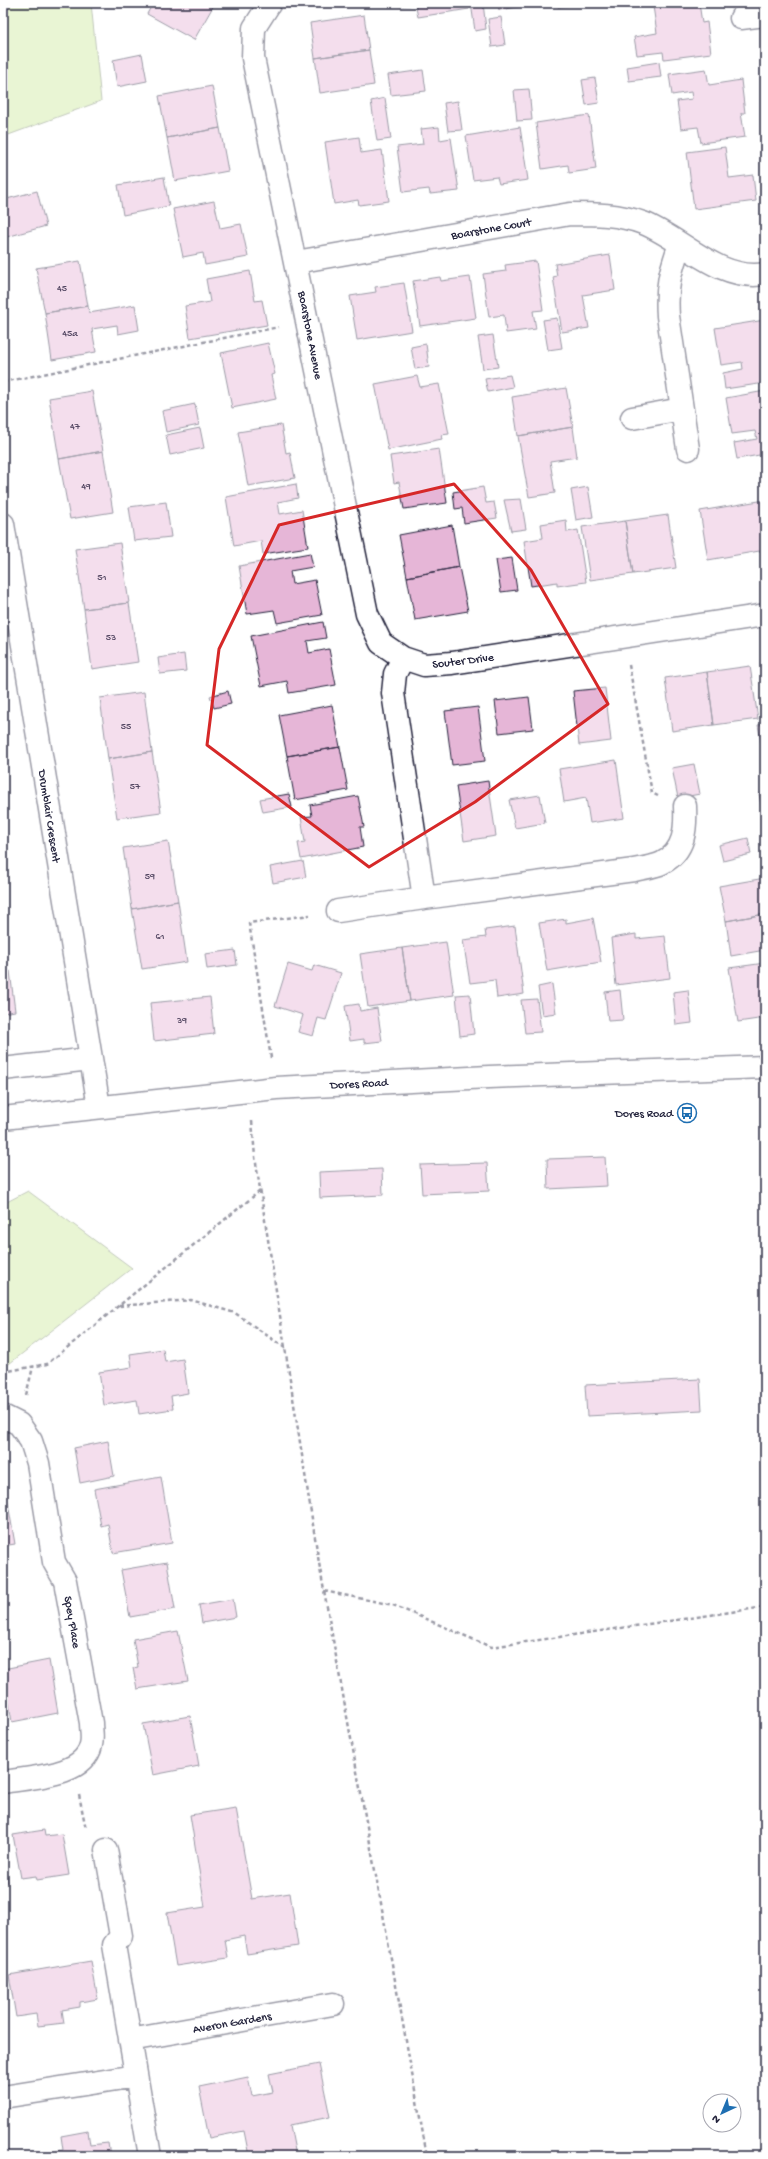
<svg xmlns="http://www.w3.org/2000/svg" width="768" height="2159" viewBox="0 0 768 2159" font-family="'Gochi Hand',sans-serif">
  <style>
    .green { fill: #cee99f; stroke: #78866d }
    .building { fill: #e6b6d7; stroke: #22223b }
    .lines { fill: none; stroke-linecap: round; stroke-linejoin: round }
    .minor-casing { stroke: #22223b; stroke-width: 25 }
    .secondary-casing { stroke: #22223b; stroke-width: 25 }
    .path { stroke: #22223b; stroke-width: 2.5; stroke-dasharray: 4 3; stroke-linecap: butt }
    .minor { stroke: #fff; stroke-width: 22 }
    .secondary { stroke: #fff; stroke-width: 22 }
    .marked { fill: none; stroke: #d62828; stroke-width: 3; stroke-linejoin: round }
    .labels { text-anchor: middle; stroke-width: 4; stroke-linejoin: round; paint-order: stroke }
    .number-label { font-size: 10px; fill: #534762 }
    .street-label { font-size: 12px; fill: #22223b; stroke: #fff }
    .poi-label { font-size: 12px; fill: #22223b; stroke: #fff; text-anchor: end }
  </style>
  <rect width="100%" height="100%" fill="#fff"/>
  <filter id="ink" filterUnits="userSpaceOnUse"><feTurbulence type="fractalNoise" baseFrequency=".025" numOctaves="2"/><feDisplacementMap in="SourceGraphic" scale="8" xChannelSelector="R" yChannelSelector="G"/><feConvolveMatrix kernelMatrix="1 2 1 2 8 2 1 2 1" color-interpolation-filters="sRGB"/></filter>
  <g filter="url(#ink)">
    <!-- green -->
    <path class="green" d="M3,3H91L101,101L3,137Z
      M28,1191L132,1268L5,1367L3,1366V1204Z"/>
    <!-- building -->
    <path class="building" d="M153,3H215L194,40L147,14Z
      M398,3H410V5L399,6Z
      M415,3H468L469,9L418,17Z
      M471,3H483L486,29L475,31Z
      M498,3H537V4L499,10Z
      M557,3H571L572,5L558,7Z
      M677,3H699L702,23L707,22L711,53L664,59L663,52L637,55L634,37L657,33L653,6Z
      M364,15L369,50L315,58L310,23Z
      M501,17L505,45L492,47L488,19Z
      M369,50L374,85L320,93L315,58Z
      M142,54L147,81L117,87L113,60Z
      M659,62L661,77L629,81L627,67Z
      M706,69L709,85L741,80L745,113H741L745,137L701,143L698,127L681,129L677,101L692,99L691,92L672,95L669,74Z
      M423,70L426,91L391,95L388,75Z
      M595,78L599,103L586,105L582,80Z
      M212,86L220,128L167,138L159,96Z
      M529,89L532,120L517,121L514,90Z
      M385,98L391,139L377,141L371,101Z
      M458,101L462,130L448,131L444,103Z
      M589,115L596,169L569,173L568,165L542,169L536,123Z
      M439,127L440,140L451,138L459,191L430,194L429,189L403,192L397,147L423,144L421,129Z
      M520,127L528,180L499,184L497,177L473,180L466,136Z
      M220,128L228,171L175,181L167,138Z
      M359,137L361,153L382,150L389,201L359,205L358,200L334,204L325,142Z
      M725,147L729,178L753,175L756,201L694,209L687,152Z
      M164,177L169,206L123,215L118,185Z
      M37,191L46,226L3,238V200Z
      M214,201L220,228L241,224L248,257L205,265L203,253L183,257L173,209Z
      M610,255L615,290L583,295L589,328L562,332L553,277L557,276L555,264Z
      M80,261L88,306L45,313L36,268Z
      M536,261L543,310L533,311L536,329L506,333L504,315L489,317L483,274L506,271L505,265Z
      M250,271L255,301L262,300L267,325L190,338L185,306L210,302L206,279Z
      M440,277L441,281L470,277L476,318L420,326L413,281Z
      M404,283L412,331L357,340L350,296L376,292L375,287Z
      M135,305L139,330L118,334L117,325L92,329L96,352L52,360L45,313L88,306L89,313Z
      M557,318L562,348L548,350L543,320Z
      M765,320V383L725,389L723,373L743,369L742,362L721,365L715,328Z
      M493,335L498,367L483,369L478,337Z
      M268,343L275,374L271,375L276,399L232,408L221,353Z
      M426,344L429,367L415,369L411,347Z
      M510,375L513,387L488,392L485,379Z
      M417,376L420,387L439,384L449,434L441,435L442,439L388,450L375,384Z
      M566,388L573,427L518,436L512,397Z
      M92,391L103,451L59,459L49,398Z
      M765,391V454L737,459L734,443L757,439L755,431L732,434L726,398Z
      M195,404L199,425L166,432L162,411Z
      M281,425L286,453L290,452L295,478L248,486L238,432Z
      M573,427L577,457L550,461L555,493L529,497L518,436Z
      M200,428L204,448L170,455L166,435Z
      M439,449L447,503L404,509L399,482L394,483L390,456Z
      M103,451L113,512L70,519L59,459Z
      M296,484L298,498L278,502L280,514L302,510L308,547L263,554L261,541L234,546L226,497Z
      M483,487L486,503L494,502L497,518L464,523L462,508L455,509L453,492Z
      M588,487L593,517L576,520L571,490Z
      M521,499L526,529L511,531L504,500Z
      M765,500V550L708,560L700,511Z
      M166,502L171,537L134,541L129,507Z
      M668,515L676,568L633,574L625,521Z
      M566,520L567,532L578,530L586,582L557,586V582L531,586L524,541L543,538L541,524Z
      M625,521L633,574L590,580L582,527Z
      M452,525L459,567L407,577L399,535Z
      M120,543L129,603L84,609L75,549Z
      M310,553L313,567L290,571L292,584L315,580L322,615L277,623L274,610L247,614L239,566Z
      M512,558L517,590L501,592L496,560Z
      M459,567L468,611L415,620L407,577Z
      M129,603L138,662L92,669L84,609Z
      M323,622L326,638L307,641L309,653L329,649L336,685L289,693L287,681L261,686L251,636Z
      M184,654L186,671L160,674L158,658Z
      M750,666L758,719L714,725L707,672Z
      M707,672L714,725L672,731L665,678Z
      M605,688L611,741L579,745L573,691Z
      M228,691L231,704L214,708L210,696Z
      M144,692L152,752L108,759L100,698Z
      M529,697L533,729L499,733L495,701Z
      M332,705L340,747L287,756L279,715Z
      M478,707L485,761L452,765L445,711Z
      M765,724V758H764L758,725Z
      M340,747L348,790L295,800L287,756Z
      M152,752L161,812L117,818L108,759Z
      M616,760L624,818L590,823L586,798L564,802L559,769Z
      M694,764L700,794L678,798L672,768Z
      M488,781L496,836L464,841L456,786Z
      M765,793V826L759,794Z
      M289,794L292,807L263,812L260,799Z
      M540,795L545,823L515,828L509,800Z
      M358,796L364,827H360L363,847L301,859L298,843L305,842L301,817L312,816L310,805Z
      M748,838L751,854L723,861L719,845Z
      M168,841L178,901L132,909L123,848Z
      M303,861L306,877L273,883L270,867Z
      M765,878V914L726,921L719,886Z
      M178,901L187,962L142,969L132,909Z
      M765,914V950L731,956L726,921Z
      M593,918L601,962L547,971L539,923L566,919V923Z
      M515,926L524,994L497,998L495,980L470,983L463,940L486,937L485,930Z
      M636,934V939L665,936L670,978L616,985L611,938Z
      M446,942L454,995L410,1001L402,948Z
      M402,948L410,1001L368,1007L360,954Z
      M235,950L237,965L207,969L205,954Z
      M765,963V1018L738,1022L729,968Z
      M288,964L312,971L314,965L341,973L326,1020L318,1018L313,1036L298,1032L303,1015L275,1006Z
      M10,971L15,1011L3,1013V972Z
      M552,984L556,1013L542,1015L538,987Z
      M620,990L623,1020L608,1021L605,992Z
      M688,990L692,1023L676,1025L673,992Z
      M470,994L474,1034L460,1036L456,995Z
      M210,997L214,1034L154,1041L150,1003Z
      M537,999L541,1032L525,1033L521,1000Z
      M359,1004L360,1011L377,1008L382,1041L364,1043V1039L350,1041L345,1006Z
      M605,1157L607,1186L548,1189L547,1159Z
      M487,1163L489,1191L422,1194L420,1165Z
      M382,1169L383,1195L320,1198L319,1172Z
      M163,1349L165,1362L183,1359L188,1393L171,1396L173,1409L139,1414L137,1400L104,1405L99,1372L132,1367L130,1354Z
      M700,1379L702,1410L587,1416L585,1385Z
      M108,1441L114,1476L80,1483L74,1448Z
      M161,1477L172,1543L113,1553L108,1524L101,1526L94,1489Z
      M3,1486H5L15,1544L3,1546Z
      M167,1562L175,1609L130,1617L121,1570Z
      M233,1599L236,1617L202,1623L199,1605Z
      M178,1631L188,1681L137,1689L133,1668L138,1667L133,1639Z
      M49,1660L58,1713L12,1722L3,1669Z
      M190,1716L199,1766L153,1775L143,1724Z
      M236,1808L252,1899L290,1893L298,1946L247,1954L244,1936L225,1940L228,1958L176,1966L167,1913L205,1907L190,1815Z
      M44,1830L45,1836L62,1834L69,1875L37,1880L36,1876L21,1878L13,1835Z
      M3,1856L8,1882L3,1883Z
      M91,1961L98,1999L80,2002V2007L62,2010L64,2023L38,2026L36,2014L16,2017L9,1975Z
      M319,2064L330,2117L290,2125L296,2156H249L244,2131L209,2138L199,2087L248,2077L252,2096L273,2092L269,2074Z
      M88,2131L90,2145L108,2143L110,2156H57L56,2151L63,2150L61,2136Z"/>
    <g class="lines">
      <!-- minor casing -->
      <g class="minor-casing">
        <path id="minor" d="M270,3L254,28L253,58L367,614L381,643L403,658L424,665L452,663L765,615
          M741,18L765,15
          M680,244C670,272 666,286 668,316L688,449
          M296,262L570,214C595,214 619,214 643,223C682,238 719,282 765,274
          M632,418L682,409
          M3,524L99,1107
          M403,658L395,674L393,693L424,898
          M338,911L424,898L634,870C642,868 654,867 662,863C685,851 686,829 685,806
          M3,1069L90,1059
          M3,1416L19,1424L31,1441L38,1463L54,1562L65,1581L91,1723C91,1730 93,1738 91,1745C84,1777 30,1777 3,1782
          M106,1850L121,1936L114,1945L150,2156
          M130,2040L333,2004
          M3,2097L136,2076"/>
      </g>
      <!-- secondary casing -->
      <g class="secondary-casing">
        <path id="secondary" d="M3,1118L276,1088L489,1077L765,1067"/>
      </g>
      <!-- path -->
      <path class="path" d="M3,382L279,327
        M629,665L652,793L658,796
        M271,1058L249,923L310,915
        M252,1121L255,1157L319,1563L427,2156
        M119,1306L191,1300L235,1313L285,1348
        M3,1372L47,1364L260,1191
        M26,1395L33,1367
        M324,1591L393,1605L491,1647L765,1607
        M79,1795L86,1829"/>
      <!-- minor -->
      <use href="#minor" class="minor"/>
      <!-- secondary -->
      <use href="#secondary" class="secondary"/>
    </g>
  </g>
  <!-- marked area -->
  <path d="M0 0H768V2159H0ZM454,484L531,570L608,704L475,802L369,867L207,745L219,649L279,525Z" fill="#fff" fill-opacity=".55" fill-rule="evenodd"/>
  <path class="marked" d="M454,484L531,570L608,704L475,802L369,867L207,745L219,649L279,525Z"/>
  <!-- icons -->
  <defs>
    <g id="bus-ring" transform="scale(1)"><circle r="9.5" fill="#fff" stroke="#1f6fb2" stroke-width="1.5"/><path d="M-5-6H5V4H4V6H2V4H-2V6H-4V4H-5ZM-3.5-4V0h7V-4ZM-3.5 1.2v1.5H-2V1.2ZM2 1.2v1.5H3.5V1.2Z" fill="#1f6fb2"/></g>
  </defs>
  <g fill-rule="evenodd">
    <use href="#bus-ring" x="687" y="1113"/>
  </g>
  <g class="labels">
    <!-- number labels -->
    <g class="number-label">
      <text x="62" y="291">45</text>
      <text x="70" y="336">45a</text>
      <text x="75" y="429">47</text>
      <text x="86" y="489">49</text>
      <text x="102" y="580">51</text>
      <text x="111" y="640">53</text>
      <text x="126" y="729">55</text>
      <text x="135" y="789">57</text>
      <text x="150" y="879">59</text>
      <text x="160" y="939">61</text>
      <text x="182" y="1023">39</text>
    </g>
    <!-- street labels -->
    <g class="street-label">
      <text transform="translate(491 228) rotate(-10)" y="4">Boarstone Court</text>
      <text transform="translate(311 335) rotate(79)" y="4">Boarstone Avenue</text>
      <text transform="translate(463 660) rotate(-7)" y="4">Souter Drive</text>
      <text transform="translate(50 816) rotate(81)" y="4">Drumblair Crescent</text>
      <text transform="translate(359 1083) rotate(-3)" y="4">Dores Road</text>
      <text transform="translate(73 1622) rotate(80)" y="4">Spey Place</text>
      <text transform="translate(232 2022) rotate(-10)" y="4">Averon Gardens</text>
    </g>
    <!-- poi labels -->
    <g class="poi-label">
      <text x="673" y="1117">Dores Road</text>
    </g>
  </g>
  <!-- margin -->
  <rect width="768" height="2159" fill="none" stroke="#fff" stroke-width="16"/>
  <rect x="8" y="8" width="752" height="2143" fill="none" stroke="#22223b" stroke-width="1.5" filter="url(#ink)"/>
  <!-- north arrow -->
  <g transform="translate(722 2113) rotate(224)"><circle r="19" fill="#ffffff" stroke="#a7a7b1"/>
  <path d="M0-3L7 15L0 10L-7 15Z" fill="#1f6fb2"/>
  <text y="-6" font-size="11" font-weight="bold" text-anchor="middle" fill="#22223b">N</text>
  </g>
</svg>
